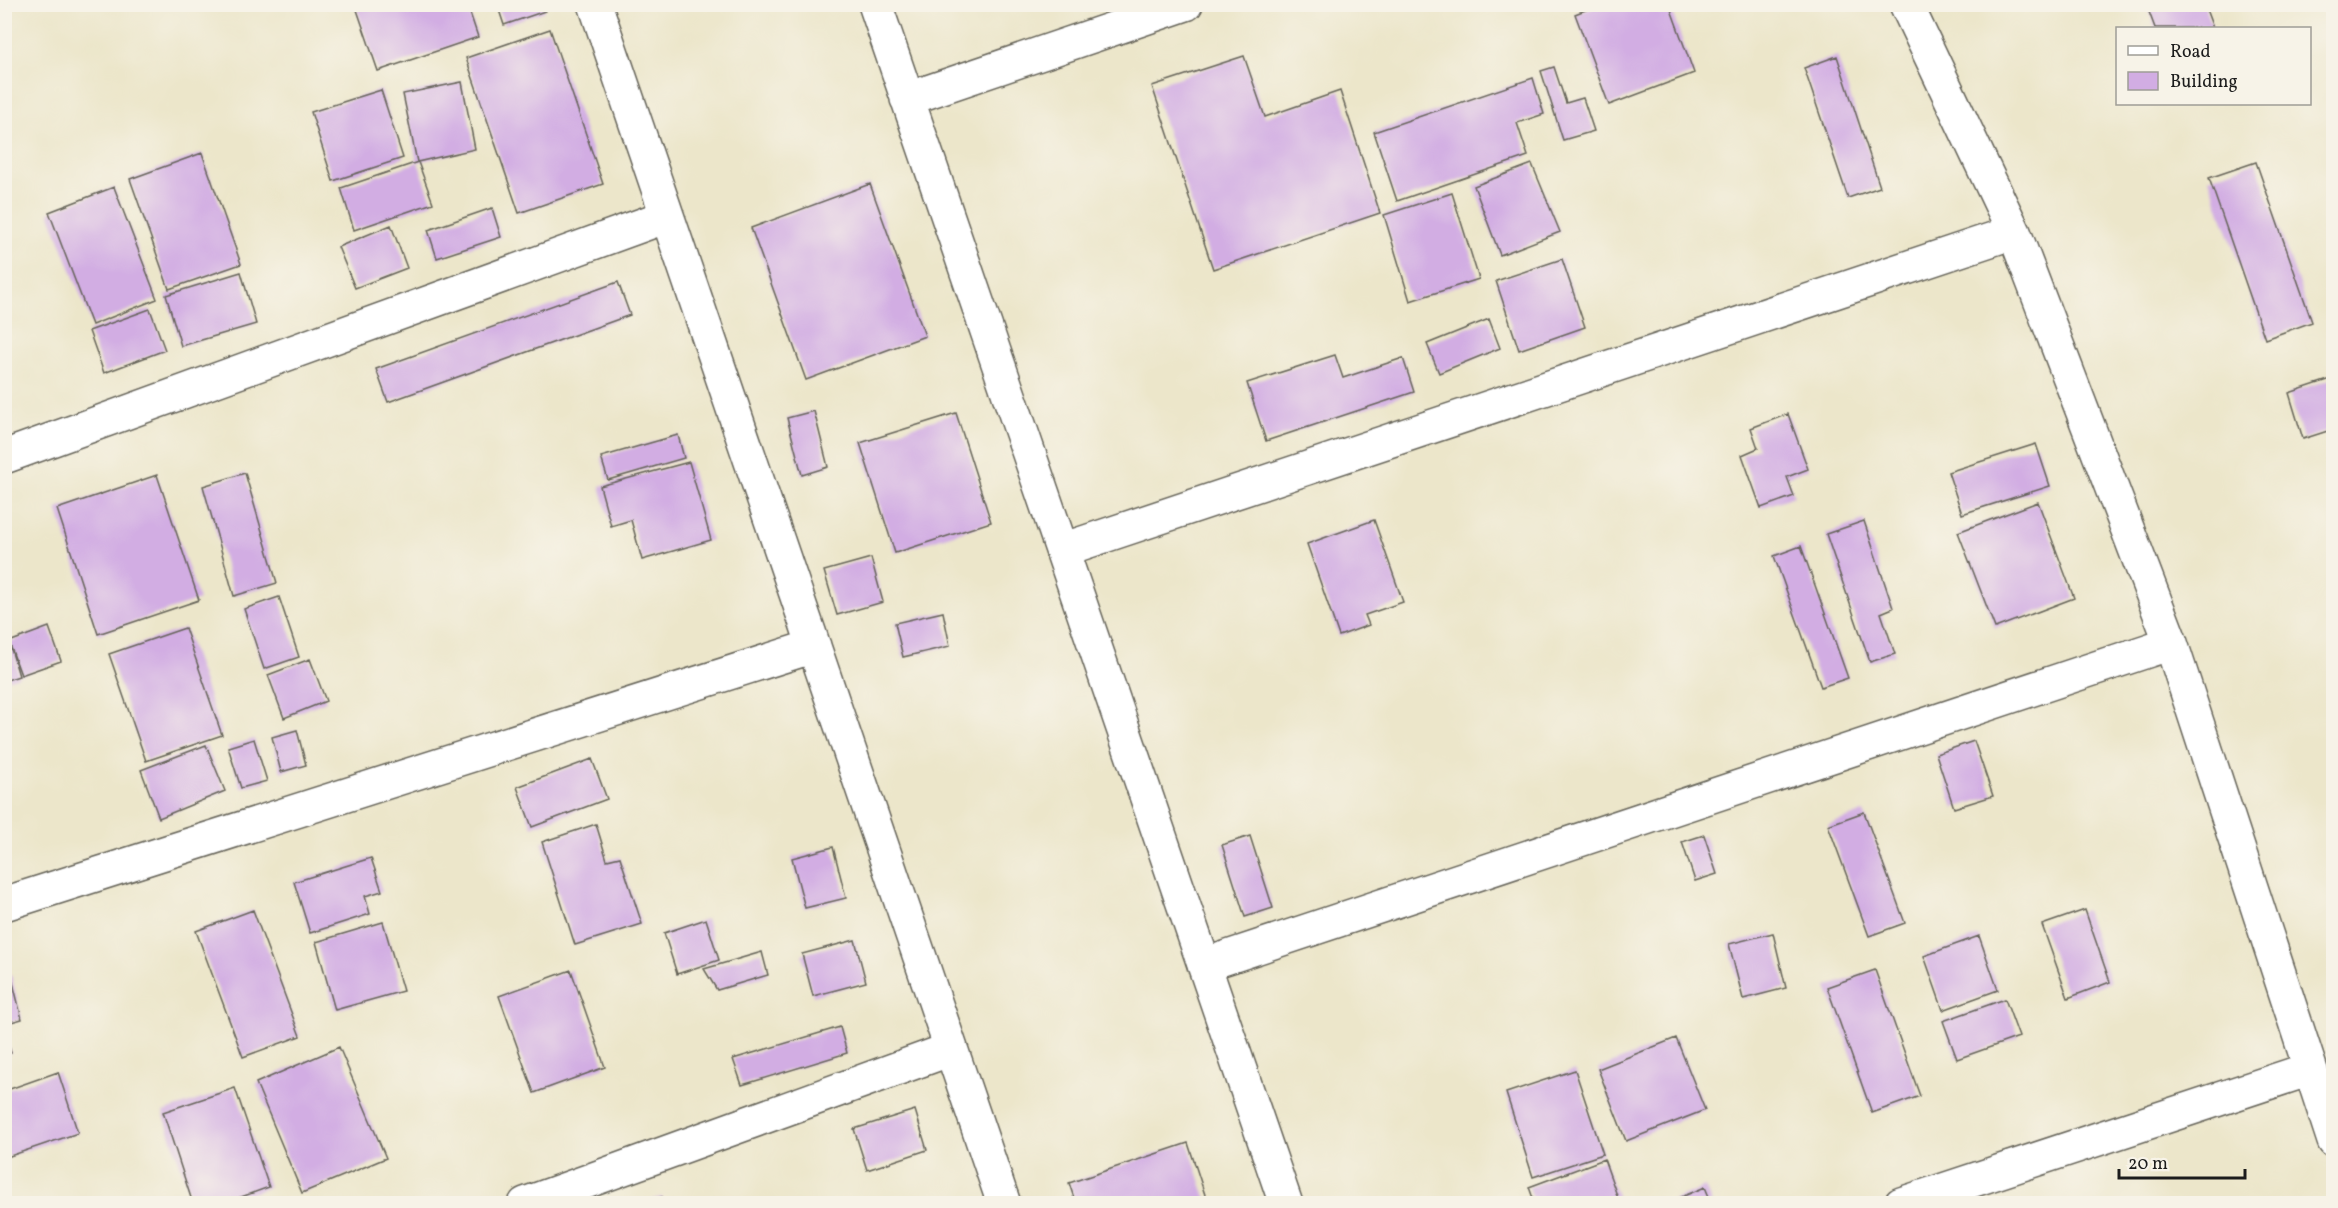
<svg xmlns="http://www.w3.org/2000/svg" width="2338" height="1208" viewBox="0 0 2338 1208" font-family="Vollkorn,serif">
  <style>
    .building { fill: #d2ade3 }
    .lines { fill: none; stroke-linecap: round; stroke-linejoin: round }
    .minor-casing { stroke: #656359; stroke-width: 36 }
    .minor { stroke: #fff; stroke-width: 33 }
  </style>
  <rect width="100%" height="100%" fill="#f7f3e8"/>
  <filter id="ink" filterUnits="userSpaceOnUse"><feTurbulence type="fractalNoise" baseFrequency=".0167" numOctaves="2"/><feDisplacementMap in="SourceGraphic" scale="12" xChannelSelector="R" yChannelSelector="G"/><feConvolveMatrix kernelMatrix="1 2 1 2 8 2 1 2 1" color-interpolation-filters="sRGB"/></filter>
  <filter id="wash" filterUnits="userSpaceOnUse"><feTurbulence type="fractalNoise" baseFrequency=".008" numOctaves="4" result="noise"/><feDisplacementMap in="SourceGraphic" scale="24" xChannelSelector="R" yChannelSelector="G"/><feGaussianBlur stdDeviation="1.35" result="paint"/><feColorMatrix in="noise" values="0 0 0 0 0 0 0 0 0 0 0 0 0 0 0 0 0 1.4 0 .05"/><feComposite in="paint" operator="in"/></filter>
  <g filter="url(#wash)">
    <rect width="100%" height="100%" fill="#ece6ca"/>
    <g id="blocks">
      <!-- building -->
      <path class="building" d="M355,4H467L478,37L378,71Z
        M497,4H543L545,11L504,25Z
        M1601,4H1669L1694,73L1609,105L1575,14Z
        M2146,4H2204L2213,28H2155Z
        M550,29L603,184L519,213L466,58Z
        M1244,56L1265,117L1340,91L1380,213L1213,269L1152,86Z
        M1837,56L1880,187L1848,198L1804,68Z
        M1554,67L1566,103L1583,98L1594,131L1563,140L1541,71Z
        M1533,78L1544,114L1517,123L1528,156L1397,201L1374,132Z
        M462,82L475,149L417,162L403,94Z
        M381,90L403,158L333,181L311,112Z
        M202,153L241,264L169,289L130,179Z
        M418,162L433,203L354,230L341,188Z
        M2256,162L2312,322L2265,339L2209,178Z
        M1532,164L1560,232L1500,255L1474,186Z
        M870,184L925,336L806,380L751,228Z
        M114,187L157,299L92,325L49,212Z
        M1452,193L1479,279L1410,301L1384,215Z
        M492,208L501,237L437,258L428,230Z
        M391,225L407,268L355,288L338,247Z
        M1562,259L1585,327L1519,350L1496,281Z
        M241,272L256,324L181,346L166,295Z
        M618,282L630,315L388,402L376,369Z
        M150,309L165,350L104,373L89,331Z
        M1489,319L1500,348L1439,373L1427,344Z
        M1335,355L1343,378L1403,358L1414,392L1266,441L1247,383Z
        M2334,378V429L2303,439L2289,393Z
        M814,411L828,467L802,475L787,418Z
        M956,413L991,522L895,553L860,443Z
        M1788,414L1808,469L1787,477L1794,496L1761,508L1742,455L1758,448L1751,428Z
        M678,435L684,458L608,480L601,457Z
        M2036,444L2050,486L1962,514L1948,472Z
        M689,462L711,540L642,560L631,520L611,526L600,486Z
        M245,473L277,583L234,596L203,486Z
        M157,475L199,600L98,634L57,509Z
        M2038,502L2074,598L1995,628L1958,532Z
        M1374,520L1403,602L1365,615L1369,625L1339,636L1307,544Z
        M1864,521L1893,608L1881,613L1895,654L1870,662L1826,534Z
        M1801,546L1848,678L1821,687L1774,556Z
        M871,558L883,602L837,615L824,571Z
        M279,597L299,657L264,669L244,609Z
        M943,612L950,646L903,657L895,623Z
        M49,627L61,661L21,675L9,642Z
        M185,628L222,735L146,761L109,654Z
        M11,649L19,676L4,681V651Z
        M310,659L326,701L284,718L268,675Z
        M297,730L306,765L281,772L272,737Z
        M254,739L267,781L241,788L228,747Z
        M1974,741L1993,796L1954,808L1936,754Z
        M206,745L225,791L159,818L141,770Z
        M592,759L607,799L532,827L517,787Z
        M1864,812L1905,923L1869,936L1828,825Z
        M596,824L607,860L620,857L642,924L575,945L542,842Z
        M1704,835L1717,874L1695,881L1682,842Z
        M1250,836L1273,908L1245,917L1222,845Z
        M833,847L846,898L805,908L792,858Z
        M371,858L382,891L365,896L370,914L310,933L294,882Z
        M253,910L300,1036L243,1057L196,931Z
        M2085,910L2110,982L2068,998L2042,925Z
        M706,919L719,960L677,974L664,933Z
        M383,922L403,991L335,1010L316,942Z
        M1773,933L1786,988L1743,999L1729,944Z
        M1979,936L1998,990L1943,1010L1924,956Z
        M855,940L866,982L813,996L802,954Z
        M762,952L768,975L717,990L704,969Z
        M571,970L605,1067L534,1093L499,996Z
        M1875,970L1920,1096L1872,1113L1827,987Z
        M11,975L22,1019L4,1024V977Z
        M2005,999L2019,1037L1957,1059L1943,1021Z
        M840,1027L847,1053L742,1085L733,1059Z
        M4,1030L11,1053L4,1055Z
        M1676,1038L1705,1110L1626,1141L1598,1069Z
        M339,1047L386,1158L302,1193L256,1083Z
        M1575,1070L1603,1154L1533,1177L1506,1093Z
        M58,1072L78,1133L4,1158V1091Z
        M235,1088L269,1187L222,1204H193L163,1112Z
        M915,1110L927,1150L867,1170L854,1129Z
        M1188,1143L1208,1204H1076L1069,1183Z
        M1604,1159L1620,1204H1535L1529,1187Z
        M1705,1187L1712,1204H1665Z
        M662,1197L664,1204H641V1203Z"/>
    </g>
  </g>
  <g filter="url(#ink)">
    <use href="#blocks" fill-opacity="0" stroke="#656359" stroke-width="1.5"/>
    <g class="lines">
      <!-- minor casing -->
      <g class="minor-casing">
        <path id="minor" d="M595,4L1004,1204
          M875,4L1286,1204
          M1906,4L2014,232L2171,643L2334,1141
          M907,99L1186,4
          M4,457L667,216
          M1062,550L2014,232
          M4,904L814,646
          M1204,965L2171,643
          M525,1204L951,1049
          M1901,1204L2310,1069"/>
      </g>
      <!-- minor -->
      <use href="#minor" class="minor"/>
    </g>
  </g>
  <!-- margin -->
  <rect width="2338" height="1208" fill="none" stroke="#f7f3e8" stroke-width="24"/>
  <!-- legend -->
  <rect x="2116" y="27" width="195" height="78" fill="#f7f3e8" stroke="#9f9d96" stroke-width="1.5"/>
  <rect x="2128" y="46" width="30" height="9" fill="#ffffff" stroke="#9f9d96" stroke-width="1.5"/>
  <text x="2170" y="57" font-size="18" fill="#1c1c1c">Road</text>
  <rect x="2128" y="72" width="30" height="18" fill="#d2ade3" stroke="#9f9d96" stroke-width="1.5"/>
  <text x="2170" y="87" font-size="18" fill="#1c1c1c">Building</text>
  <!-- scale -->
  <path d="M2119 1169v9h126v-9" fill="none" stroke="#1c1c1c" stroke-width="3"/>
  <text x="2128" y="1169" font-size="18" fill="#1c1c1c" stroke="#f7f3e8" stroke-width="4.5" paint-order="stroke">20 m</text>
</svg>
